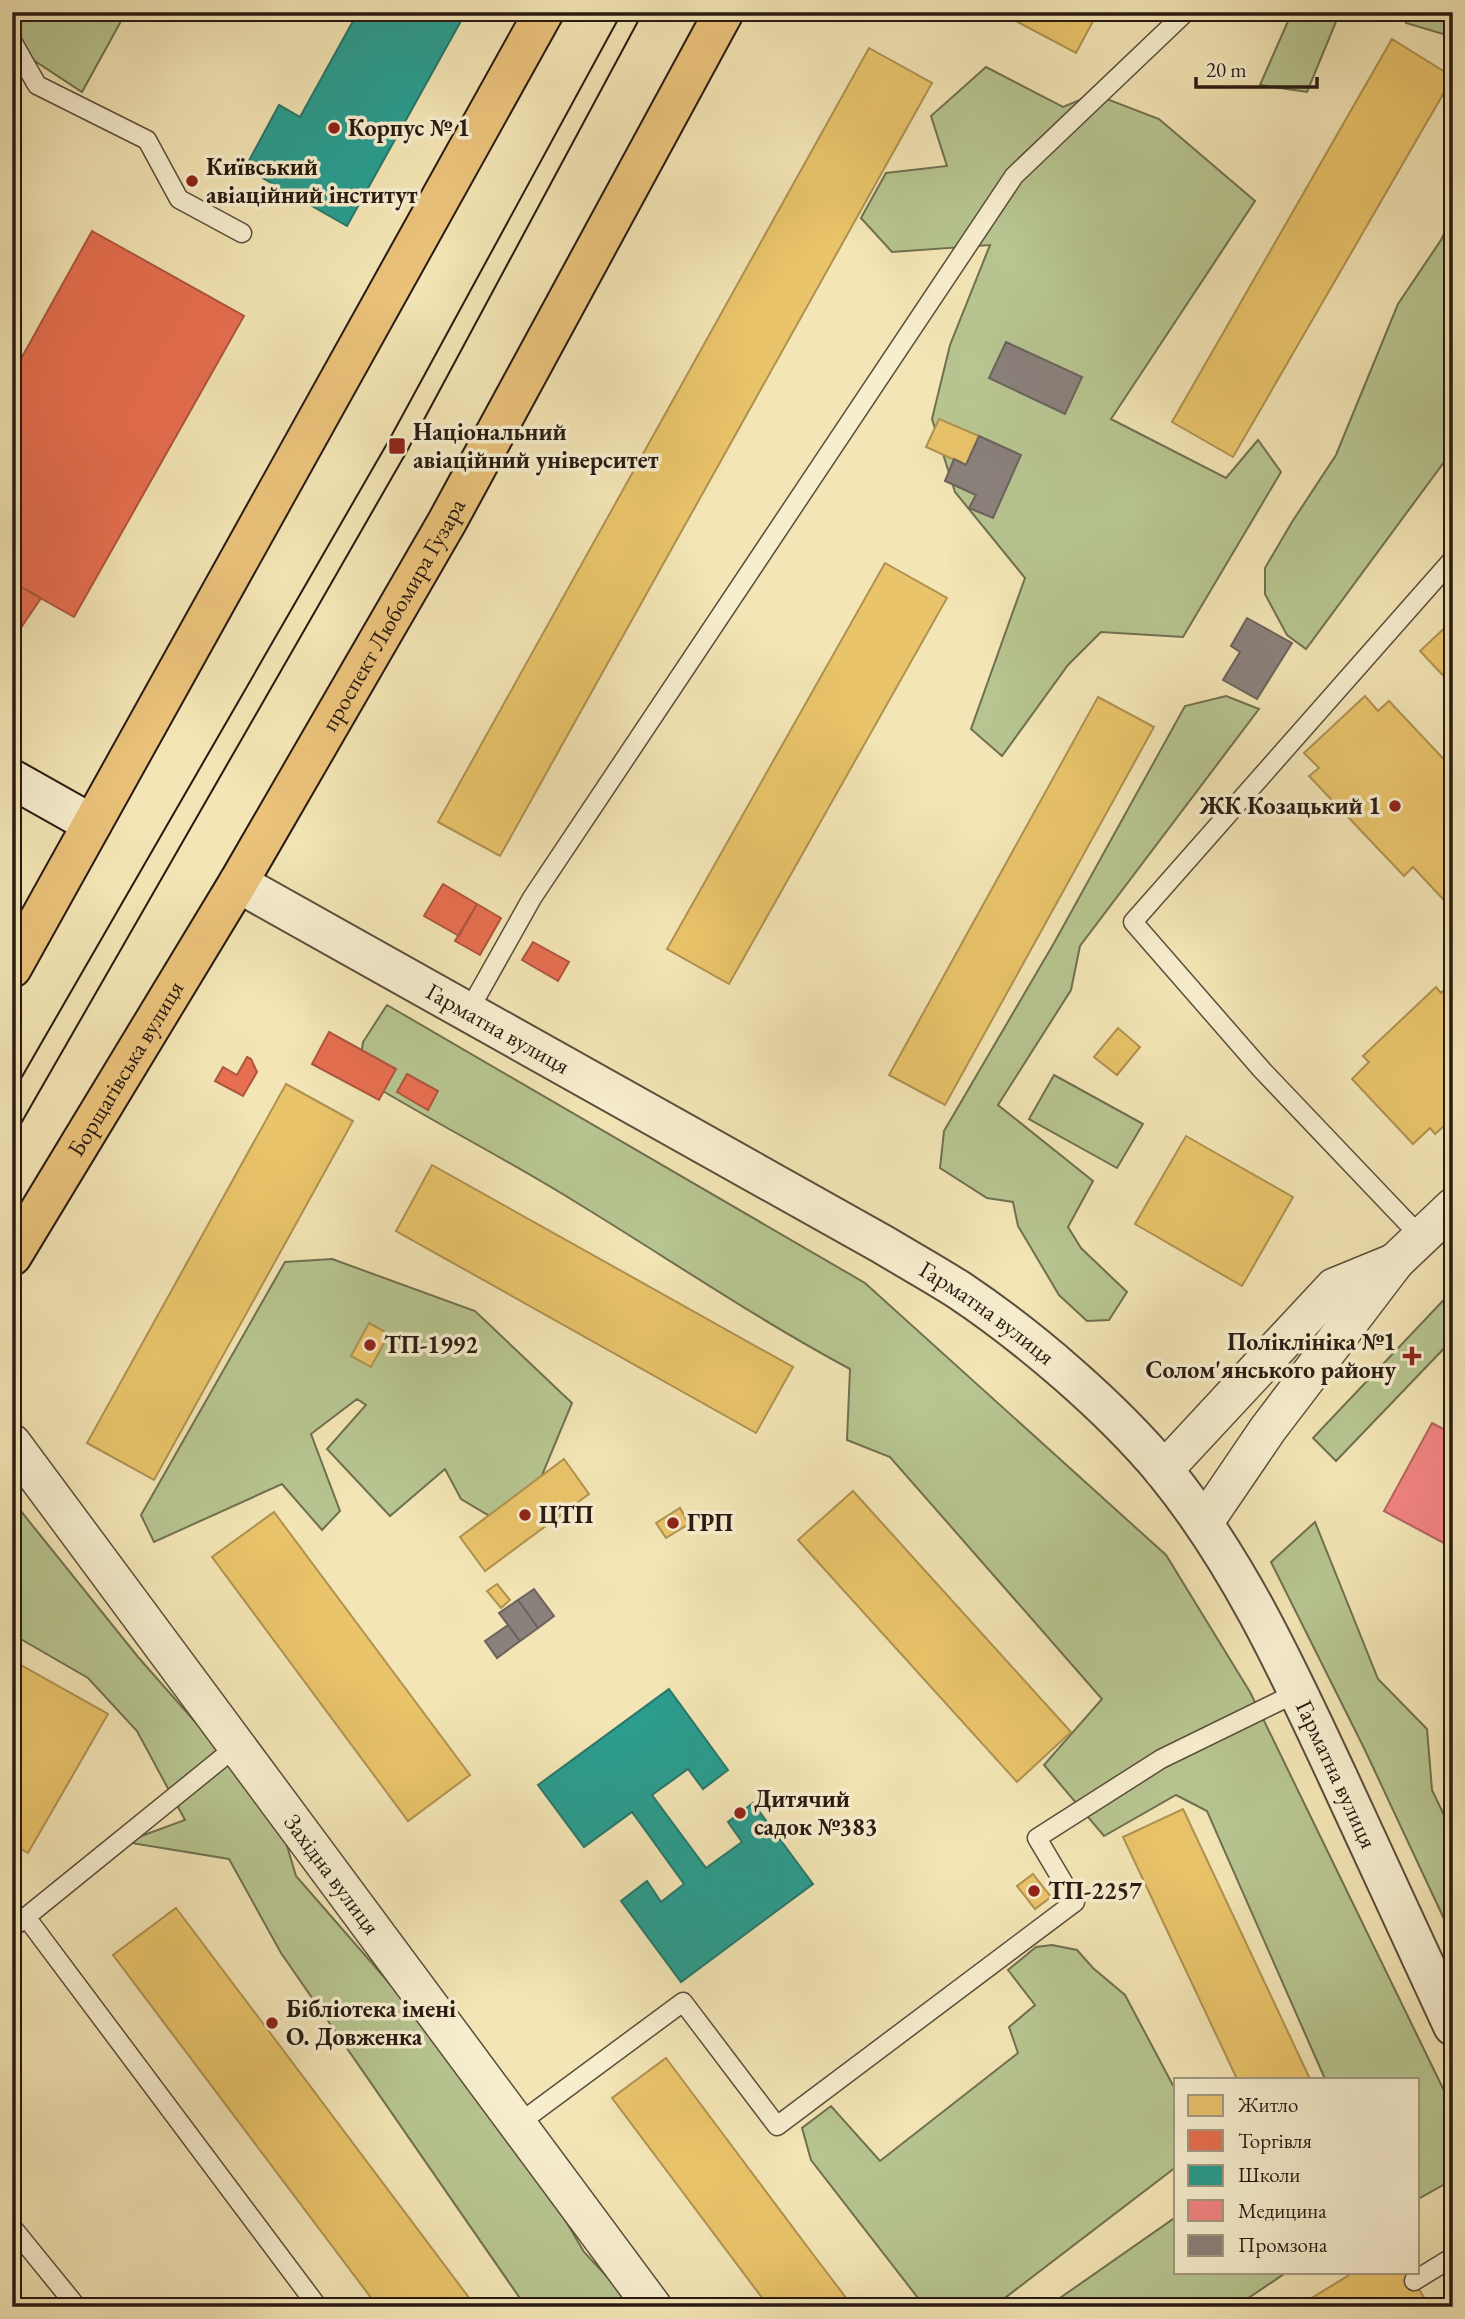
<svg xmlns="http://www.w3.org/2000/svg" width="1465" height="2319" viewBox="0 0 1465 2319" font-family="'EB Garamond',serif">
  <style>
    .green { fill: #b7c590; stroke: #707051; stroke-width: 2 }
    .homes { fill: #e9c46a; stroke: #af9150; stroke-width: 2 }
    .shops { fill: #e76f51; stroke: #ae563e; stroke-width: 2 }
    .schools { fill: #2a9d8f; stroke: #29766a; stroke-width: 2 }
    .health { fill: #f28482; stroke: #b56460; stroke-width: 2 }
    .industry { fill: #8a817c; stroke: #6d625c; stroke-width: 2 }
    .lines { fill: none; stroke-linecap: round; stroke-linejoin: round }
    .service-casing { stroke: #5b4d3b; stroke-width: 21 }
    .minor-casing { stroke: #5b4d3b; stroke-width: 40 }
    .tertiary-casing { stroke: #5b4d3b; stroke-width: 42 }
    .secondary-casing { stroke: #281a12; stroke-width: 42 }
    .primary-casing { stroke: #281a12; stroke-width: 42 }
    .service { stroke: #f7eecf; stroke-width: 18 }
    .minor { stroke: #f7eecf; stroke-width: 37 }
    .tertiary { stroke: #f7eecf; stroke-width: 38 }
    .secondary { stroke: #f7eecf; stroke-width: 38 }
    .primary { stroke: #eac27a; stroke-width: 38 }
    .tram { stroke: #281a12; stroke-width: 2 }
    .poi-dot { fill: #8f2418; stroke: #f7eecf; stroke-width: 2.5 }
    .labels { text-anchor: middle; stroke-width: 7; stroke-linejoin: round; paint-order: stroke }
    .poi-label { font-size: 24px; font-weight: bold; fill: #281a12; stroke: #f7eecf; text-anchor: start }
    .street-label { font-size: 24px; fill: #281a12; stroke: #f7eecf }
  </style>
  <rect width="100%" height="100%" fill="#f3e5b5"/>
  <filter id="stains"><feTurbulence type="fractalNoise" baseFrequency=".00286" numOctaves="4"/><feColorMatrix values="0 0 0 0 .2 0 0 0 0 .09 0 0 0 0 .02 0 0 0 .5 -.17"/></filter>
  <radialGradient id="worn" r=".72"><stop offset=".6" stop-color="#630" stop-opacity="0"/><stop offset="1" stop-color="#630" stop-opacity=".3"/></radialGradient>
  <!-- green -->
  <path class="green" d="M12,12H126L82,92L12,46Z
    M1292,12H1340L1307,92L1260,85Z
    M1401,12H1453V37L1406,23Z
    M986,67L1063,107L1094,94L1159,119L1255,201L1111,419L1226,478L1258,440L1281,472L1183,637L1101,632L1068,665L1002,756L971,729L1025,578L955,492L932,419L950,345L990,245L892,252L861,218L886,173L947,166L931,116Z
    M1453,216V450L1306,649L1287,635L1265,594V568L1292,522L1336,455L1398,304L1441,240Z
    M1226,696L1259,709L1080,946L1071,990L998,1105L1093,1181L1068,1227L1081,1248L1127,1292L1109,1320L1087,1321L1059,1295L1018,1226L1013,1202L987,1198L940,1168L944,1131L1054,943L1185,706Z
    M387,1005L865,1283L1166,1555L1250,1692L1453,2109V2194L1445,2184L1418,2199V2079H1325L1207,1811L1176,1795L1104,1836L1044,1765L1102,1699L890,1457L847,1440L850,1369C755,1318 666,1257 574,1201C503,1157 429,1120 358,1076L363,1042Z
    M1054,1075L1143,1124L1117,1168L1029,1119Z
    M332,1259L475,1311L572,1403L518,1533L461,1499L445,1469L390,1516L327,1449L366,1405L357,1399L311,1434L340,1511L322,1530L282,1484L154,1542L141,1515L285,1262Z
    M1453,1290V1339L1336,1461L1313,1438Z
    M12,1500L138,1657L278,1816L296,1876L411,2008L527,2155L584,2252L635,2307H526L281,1953L229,1859L125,1842L185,1820L137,1731L88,1678L12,1634Z
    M1315,1522L1378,1679L1427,1729L1432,1790L1453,1834V1938L1364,1748L1271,1562Z
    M1052,1945L1077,1950L1093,1968L1125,1995L1176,2091V2167L993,2307H925L811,2160L802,2128L831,2106L880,2161L1018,2053L1009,2027L1035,2005L1008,1970L1036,1947Z
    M1176,2217V2272H1287L1235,2307H1047Z"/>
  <!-- homes -->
  <path class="homes" d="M999,12H1098L1076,53Z
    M1392,39L1453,77L1233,457L1172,422Z
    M869,48L932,83L500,856L438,822Z
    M939,419L979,436L966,465L926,447Z
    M885,563L947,598L729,984L667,949Z
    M1453,620V686L1420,651Z
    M1365,696L1378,711L1389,701L1453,769V910L1413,867L1404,876L1309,776L1319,768L1304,753Z
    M1098,697L1154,727L945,1105L889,1075Z
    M1453,981V1118L1435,1134L1430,1128L1413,1144L1352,1079L1369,1062L1363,1056L1436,987L1441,993Z
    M1118,1028L1140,1047L1117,1075L1094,1057Z
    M286,1084L353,1121L154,1480L87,1443Z
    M1186,1136L1293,1197L1242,1286L1135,1224Z
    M432,1165L793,1367L756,1433L396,1231Z
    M369,1323L389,1334L371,1367L351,1356Z
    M564,1459L589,1494L485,1571L460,1537Z
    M853,1491L1071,1732L1017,1782L798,1540Z
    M680,1508L689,1524L666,1538L656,1523Z
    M274,1512L470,1775L408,1821L212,1557Z
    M497,1584L510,1600L501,1608L487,1591Z
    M12,1660L108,1714L28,1853L12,1844Z
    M1183,1809L1310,2079H1237L1123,1837Z
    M1033,1874L1051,1897L1035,1909L1017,1886Z
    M176,1908L268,2030L476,2307H378L113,1955Z
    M666,2058L812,2253L853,2307H769L612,2098Z
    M1354,2272H1408L1430,2307H1297Z"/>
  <!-- shops -->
  <path class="shops" d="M92,231L244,316L74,617L12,582V375Z
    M12,582L41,598L12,641Z
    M443,884L477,904L459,936L424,916Z
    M477,904L501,918L480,955L455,941Z
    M533,942L569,962L558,981L522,960Z
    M329,1032L396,1069L379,1100L312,1064Z
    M247,1057L251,1059L257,1072L243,1096L215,1081L223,1067L237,1075Z
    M407,1074L438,1091L428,1110L397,1092Z"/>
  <!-- schools -->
  <path class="schools" d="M358,12H466L347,226L245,168L279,105L300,117Z
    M669,1689L728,1770L703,1789L688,1769L652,1795L706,1868L742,1842L728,1822L753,1803L813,1884L681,1982L621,1901L647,1881L661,1902L684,1884L632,1812L584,1847L538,1785Z"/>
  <!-- health -->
  <path class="health" d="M1432,1423L1453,1434V1548L1384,1511Z"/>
  <!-- industry -->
  <path class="industry" d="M1006,342L1082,377L1065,414L989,378Z
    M979,436L1021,455L993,518L969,508L976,495L945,481L954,459L966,465Z
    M1247,618L1292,643L1257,699L1223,680L1240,652L1231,646Z
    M534,1589L554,1616L538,1628L518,1600Z
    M518,1600L538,1628L520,1641L499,1613Z
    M508,1625L520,1641L497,1658L485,1641Z"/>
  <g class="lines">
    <!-- service casing -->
    <g class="service-casing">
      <path id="service" d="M12,41L37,85L147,140L179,199L242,233
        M468,1012L532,898L1014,176L1186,12
        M1421,1237L1262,1070L1133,922L1453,559
        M237,1746L26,1917L318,2307
        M12,1928L26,1917
        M518,2124L683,2002L777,2126L1075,1902L1037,1838L1161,1759L1298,1692
        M12,2227L77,2307
        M1414,2281L1453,2257"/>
    </g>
    <!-- minor casing -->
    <g class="minor-casing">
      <g id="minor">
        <path id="s1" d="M12,1443L653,2307"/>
        <path d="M1163,1471L1334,1287L1395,1262"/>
        <path d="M1204,1523L1268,1429L1396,1261L1453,1207"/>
      </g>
    </g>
    <!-- tertiary casing -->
    <g class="tertiary-casing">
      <g id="tertiary">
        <path id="s2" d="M238,883L882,1244C907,1259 934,1274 959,1290C1029,1337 1111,1407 1165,1472C1239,1563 1288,1670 1337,1775C1376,1859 1414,1942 1453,2026"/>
      </g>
    </g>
    <!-- secondary casing -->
    <g class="secondary-casing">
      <path id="secondary" d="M12,779L92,824"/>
    </g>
    <!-- primary casing -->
    <g class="primary-casing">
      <g id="primary">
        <path d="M12,968L544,12"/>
        <path id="s3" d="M12,1256L238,883L447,522L724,12"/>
      </g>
    </g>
    <!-- service -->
    <use href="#service" class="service"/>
    <!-- minor -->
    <use href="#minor" class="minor"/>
    <!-- tertiary -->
    <use href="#tertiary" class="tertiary"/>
    <!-- secondary -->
    <use href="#secondary" class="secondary"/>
    <!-- primary -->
    <use href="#primary" class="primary"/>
    <!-- tram -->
    <path class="tram" d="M12,1094L388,442L622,12
      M12,1139L406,453L643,12"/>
  </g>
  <!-- markers -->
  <g class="poi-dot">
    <circle cx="334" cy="128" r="7"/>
    <circle cx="192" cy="181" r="7"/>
    <rect x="388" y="437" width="18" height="18" rx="3.5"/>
    <circle cx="1395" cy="806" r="7"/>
    <circle cx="370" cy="1345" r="7"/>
    <path d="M1408.5 1345.5h7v7h7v7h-7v7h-7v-7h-7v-7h7z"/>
    <circle cx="525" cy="1515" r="7"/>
    <circle cx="673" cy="1523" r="7"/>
    <circle cx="740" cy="1813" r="7"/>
    <circle cx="1034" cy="1891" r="7"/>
    <circle cx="272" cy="2023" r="7"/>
  </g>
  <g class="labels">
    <!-- poi labels -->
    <g class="poi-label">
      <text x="348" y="136">Корпус № 1</text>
      <text x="206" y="175">Київський<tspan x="206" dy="28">авіаційний інститут</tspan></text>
      <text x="413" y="440">Національний<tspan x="413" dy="28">авіаційний університет</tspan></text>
      <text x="1381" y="814" text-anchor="end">ЖК Козацький 1</text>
      <text x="1396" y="1350" text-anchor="end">Поліклініка №1<tspan x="1396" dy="28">Солом'янського району</tspan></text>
      <text x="384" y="1353">ТП-1992</text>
      <text x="539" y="1523">ЦТП</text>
      <text x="687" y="1531">ГРП</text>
      <text x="754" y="1807">Дитячий<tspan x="754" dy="28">садок №383</tspan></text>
      <text x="1048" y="1899">ТП-2257</text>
      <text x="286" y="2017">Бібліотека імені<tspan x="286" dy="28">О. Довженка</tspan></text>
    </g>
    <!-- street labels -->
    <g class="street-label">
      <text dy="8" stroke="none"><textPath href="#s3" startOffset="746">проспект Любомира Гузара</textPath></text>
      <text dy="8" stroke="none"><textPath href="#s2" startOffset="298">Гарматна вулиця</textPath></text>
      <text dy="8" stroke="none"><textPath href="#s3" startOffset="219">Борщагівська вулиця</textPath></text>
      <text dy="8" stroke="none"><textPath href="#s2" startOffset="864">Гарматна вулиця</textPath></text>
      <text dy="8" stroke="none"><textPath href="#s2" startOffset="1452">Гарматна вулиця</textPath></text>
      <text dy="8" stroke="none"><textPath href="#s1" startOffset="537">Західна вулиця</textPath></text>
    </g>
  </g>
  <!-- margin -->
  <rect width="1465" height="2319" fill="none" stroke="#f3e5b5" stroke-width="42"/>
  <rect x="14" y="14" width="1437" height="2291" fill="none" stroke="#281a12" stroke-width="3.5"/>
  <rect x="21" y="21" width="1423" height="2277" fill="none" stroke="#281a12" stroke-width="2"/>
  <!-- legend -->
  <rect x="1174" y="2078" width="245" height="196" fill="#f7eecf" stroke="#a49983" stroke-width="2"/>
  <rect x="1188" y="2095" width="35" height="21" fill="#e9c46a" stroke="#a49983" stroke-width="2"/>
  <text x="1238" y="2112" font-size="21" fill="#281a12">Житло</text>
  <rect x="1188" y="2130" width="35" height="21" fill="#e76f51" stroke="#a49983" stroke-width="2"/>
  <text x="1238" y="2148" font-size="21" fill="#281a12">Торгівля</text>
  <rect x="1188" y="2165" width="35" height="21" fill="#2a9d8f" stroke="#a49983" stroke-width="2"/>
  <text x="1238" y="2182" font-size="21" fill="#281a12">Школи</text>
  <rect x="1188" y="2200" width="35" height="21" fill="#f28482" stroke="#a49983" stroke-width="2"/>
  <text x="1238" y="2218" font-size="21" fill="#281a12">Медицина</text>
  <rect x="1188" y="2235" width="35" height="21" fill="#8a817c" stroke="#a49983" stroke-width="2"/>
  <text x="1238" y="2252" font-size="21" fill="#281a12">Промзона</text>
  <!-- scale -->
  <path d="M1196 77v10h121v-10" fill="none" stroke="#281a12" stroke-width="3.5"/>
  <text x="1206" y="77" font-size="21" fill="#281a12" stroke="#f7eecf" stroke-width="5" paint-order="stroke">20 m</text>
  <rect width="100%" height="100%" filter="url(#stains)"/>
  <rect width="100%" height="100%" fill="url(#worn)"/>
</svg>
